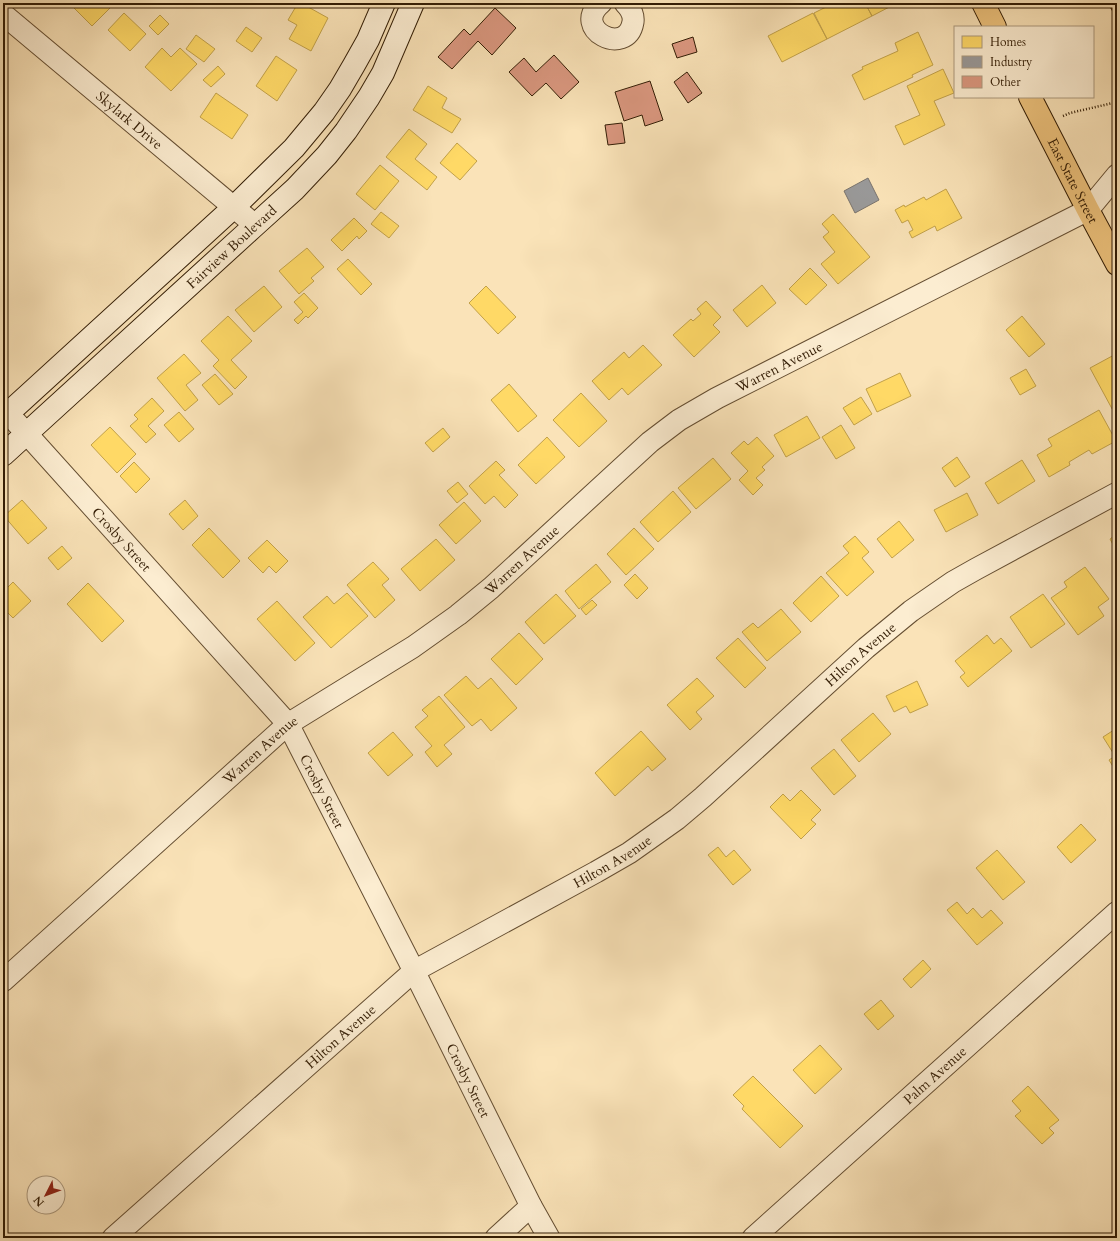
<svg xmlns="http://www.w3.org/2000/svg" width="1120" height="1241" viewBox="0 0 1120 1241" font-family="Cardo,serif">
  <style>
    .homes { fill: #ffd966; stroke: #c2a149 }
    .industry { fill: #999; stroke: #7a746d }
    .building { fill: #da977f; stroke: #331d05 }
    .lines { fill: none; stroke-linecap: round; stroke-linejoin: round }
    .street-casing { stroke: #654e32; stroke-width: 23 }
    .secondary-casing { stroke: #331d05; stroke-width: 24 }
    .primary-casing { stroke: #331d05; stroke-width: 24 }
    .path { stroke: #331d05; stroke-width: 2.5; stroke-dasharray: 1 2; stroke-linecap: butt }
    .street { stroke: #fcedd1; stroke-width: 21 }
    .secondary { stroke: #fcedd1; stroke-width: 22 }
    .primary { stroke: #edc27c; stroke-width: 22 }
    .labels { text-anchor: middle; stroke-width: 4; stroke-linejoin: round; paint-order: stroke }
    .street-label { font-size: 14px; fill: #331d05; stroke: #fcedd1 }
  </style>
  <rect width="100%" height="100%" fill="#fae3b8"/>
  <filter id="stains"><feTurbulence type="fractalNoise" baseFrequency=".005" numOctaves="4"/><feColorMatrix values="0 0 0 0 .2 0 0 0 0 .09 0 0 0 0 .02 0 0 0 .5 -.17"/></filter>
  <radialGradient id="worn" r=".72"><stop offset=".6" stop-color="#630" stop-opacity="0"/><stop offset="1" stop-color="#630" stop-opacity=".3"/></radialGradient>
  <!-- homes -->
  <path class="homes" d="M69,3H109L112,6L92,26Z
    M298,3H301L328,18L311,51L289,39L297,25L288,20Z
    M834,3H865L872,16L827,39L814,13Z
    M865,3H897L872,16Z
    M124,13L146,34L130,51L108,30Z
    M813,13L827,39L782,62L768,36Z
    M160,15L169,24L158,35L149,26Z
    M246,27L262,38L252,52L236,41Z
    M918,32L933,65L912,75L913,77L864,100L852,75L863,69L862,67L898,51L895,43Z
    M196,35L215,49L204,62L186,49Z
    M162,48L171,57L180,48L197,64L171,91L145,67Z
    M276,56L297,70L277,101L256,86Z
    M218,66L225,74L211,87L203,80Z
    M943,69L954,93L934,101L945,125L904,145L895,126L920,115L907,86Z
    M428,86L447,98L442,108L461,119L452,133L413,110Z
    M216,93L248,115L232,139L200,117Z
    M409,129L427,144L415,159L437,177L427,190L386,157Z
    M457,143L477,161L460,180L440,163Z
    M380,165L399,181L375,210L356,194Z
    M946,189L962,218L937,231L935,226L912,238L909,232L913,230L908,220L902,223L895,210L904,205L905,207L924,197L926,200Z
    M381,212L399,226L389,238L371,224Z
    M833,214L870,257L838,284L821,264L835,252L823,237L829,232L822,224Z
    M354,218L367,231L359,239L357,236L342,251L331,240Z
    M307,248L324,267L311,278L314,281L299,294L279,271Z
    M348,259L372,284L361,295L337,269Z
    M810,268L827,285L806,305L789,289Z
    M762,285L776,303L747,327L733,310Z
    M264,286L282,307L254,332L235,310Z
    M486,286L516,317L498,334L469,303Z
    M304,293L318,308L308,318L306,316L298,324L294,320L303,312L294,302Z
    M706,301L721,317L713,325L720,332L694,357L673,335L691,319L693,321L701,314L697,309Z
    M228,316L252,341L231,360L247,377L235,389L213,366L219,360L201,341Z
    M1022,316L1045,344L1029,357L1006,330Z
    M643,345L662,365L628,395L622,388L609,400L592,381L624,352L629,358Z
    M184,354L201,373L186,385L198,400L185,411L157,378Z
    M1114,355L1117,360V418L1090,368Z
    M1026,369L1036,386L1020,395L1010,378Z
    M900,373L911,396L877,412L866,389Z
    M215,374L233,394L219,405L202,385Z
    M509,384L537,416L518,432L491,400Z
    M581,393L607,421L579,447L553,420Z
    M861,397L872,414L854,425L843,408Z
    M152,398L164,411L148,426L156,434L146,443L130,426L138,419L134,415Z
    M1099,410L1116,441L1092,454L1089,450L1069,462L1070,465L1049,477L1037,455L1052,446L1048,439Z
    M179,412L194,429L179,442L164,425Z
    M807,416L820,438L786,457L774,435Z
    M841,425L855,448L836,459L822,437Z
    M110,427L136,454L117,473L91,445Z
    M443,428L450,437L433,452L425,443Z
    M547,437L565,457L536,484L518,465Z
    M757,437L774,456L762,467L765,470L756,478L763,485L753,495L739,480L748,471L731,453L744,441L748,445Z
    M957,457L970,477L955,487L942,468Z
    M713,458L731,479L696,509L678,488Z
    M1022,460L1035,481L998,504L985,483Z
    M496,461L505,470L499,475L518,495L505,508L494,496L485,504L469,486Z
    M134,462L150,479L136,493L120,476Z
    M458,482L468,494L457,503L447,491Z
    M673,491L691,512L658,542L640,522Z
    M967,493L978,515L946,532L934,510Z
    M22,500L47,528L28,544L4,516Z
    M185,500L198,516L183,530L169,514Z
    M464,502L481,521L456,544L439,525Z
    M899,521L914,540L892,558L877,539Z
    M209,528L240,561L223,578L192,545Z
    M634,528L654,549L626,575L607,554Z
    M1117,534V552L1110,539Z
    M855,536L869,552L862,558L874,572L847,596L826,573L849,553L843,546Z
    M436,539L455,560L420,591L401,569Z
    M267,540L288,561L276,573L269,566L263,573L248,558Z
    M62,546L72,558L58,570L48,558Z
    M373,562L389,579L382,585L395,600L375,618L347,585Z
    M596,564L611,582L579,609L565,591Z
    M1085,567L1109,599L1098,607L1104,616L1078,635L1051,598L1067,587L1064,582Z
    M635,574L648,588L637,599L624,585Z
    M821,576L839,596L811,622L793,603Z
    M13,582L31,601L13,618L3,608V592Z
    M88,583L124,621L102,642L67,604Z
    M347,593L368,616L331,648L303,617L327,596L334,604Z
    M556,594L576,616L544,644L525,622Z
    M1043,594L1065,624L1031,648L1010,617Z
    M592,600L597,605L586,615L581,609Z
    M277,601L315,643L295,661L257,619Z
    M781,609L801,632L767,661L742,632L753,623L758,628Z
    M519,633L543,659L516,685L491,659Z
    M987,635L994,644L1001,638L1012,651L968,687L960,677L965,673L955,661Z
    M738,638L766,668L745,688L716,658Z
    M466,676L478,689L491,678L517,708L491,731L481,719L472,726L444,695Z
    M697,678L714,696L696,712L702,719L690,730L667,705Z
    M917,681L928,705L910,713L906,706L894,712L886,696Z
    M439,696L465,727L444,745L452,754L437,767L425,752L432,746L415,727L428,716L422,710Z
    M873,713L891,734L859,762L841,740Z
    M1117,728V773L1109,760L1115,756L1103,737Z
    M641,731L666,759L652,771L648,766L615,796L595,773Z
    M393,732L413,755L388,776L368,753Z
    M834,749L856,776L834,795L811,768Z
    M801,790L821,810L811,820L816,824L801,839L770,807L783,794L790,801Z
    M1081,824L1096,840L1071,863L1057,847Z
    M718,847L726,857L734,850L751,870L733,885L708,855Z
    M997,850L1025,882L1003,900L976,868Z
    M957,902L967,914L973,908L982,918L991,910L1003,923L977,945L947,910Z
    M923,960L931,969L911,988L903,979Z
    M881,1000L894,1016L878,1030L864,1014Z
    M820,1045L842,1069L815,1094L793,1070Z
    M753,1076L803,1126L780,1148L742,1109L744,1106L733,1095Z
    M1028,1086L1059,1120L1049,1128L1054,1133L1042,1144L1015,1116L1021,1111L1012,1101Z"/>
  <!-- industry -->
  <path class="industry" d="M868,178L879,200L855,213L844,191Z"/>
  <!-- building -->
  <path class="building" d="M1108,3H1117V19Z
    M495,8L516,28L492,55L478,41L452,69L438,57L464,29L470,35Z
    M693,37L697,52L677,58L672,44Z
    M554,55L579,82L561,99L546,83L532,96L509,72L524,58L536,72Z
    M687,72L702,93L688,103L674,82Z
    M650,81L663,120L645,126L642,115L624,121L615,92Z
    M622,123L625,143L608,145L605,125Z"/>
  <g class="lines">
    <!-- street casing -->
    <g class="street-casing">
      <g id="street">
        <path d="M601,3C570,29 627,58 633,22C634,15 630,8 625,3"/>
        <path id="s1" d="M3,14L255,225"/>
        <path id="s2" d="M3,408L27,434L288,724L414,971L531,1206L549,1238"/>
        <path id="s3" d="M3,981L288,724L413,647L458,615L491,588L650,442L679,420L717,398L1088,210L1117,175"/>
        <path id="s4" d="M113,1238L414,971L596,872L629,853L677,819L703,797L866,648L911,611L953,582L976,569L1117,493"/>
        <path d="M496,1238L531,1206"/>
        <path id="s5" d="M753,1238L1117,912"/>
      </g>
    </g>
    <!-- secondary casing -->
    <g class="secondary-casing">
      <g id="secondary">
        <path d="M3,418L234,207L294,148L324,112L340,89L354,65L368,40L384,3"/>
        <path id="s6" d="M3,455L252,228L295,189L327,155L346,131L369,97L383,73L413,3"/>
      </g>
    </g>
    <!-- primary casing -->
    <g class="primary-casing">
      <g id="primary">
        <path d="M983,3L995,27"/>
        <path id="s7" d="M1030,97L1088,210L1117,264"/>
      </g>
    </g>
    <!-- path -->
    <path class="path" d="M1063,116L1070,113L1117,102"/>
    <!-- street -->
    <use href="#street" class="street"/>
    <!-- secondary -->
    <use href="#secondary" class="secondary"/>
    <!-- primary -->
    <use href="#primary" class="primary"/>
  </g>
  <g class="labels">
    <!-- street labels -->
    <g class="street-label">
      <text dy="5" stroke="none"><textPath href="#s1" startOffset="165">Skylark Drive</textPath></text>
      <text dy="5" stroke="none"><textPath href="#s7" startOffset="94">East State Street</textPath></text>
      <text dy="5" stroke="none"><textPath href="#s6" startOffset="309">Fairview Boulevard</textPath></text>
      <text dy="5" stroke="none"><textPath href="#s3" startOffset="994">Warren Avenue</textPath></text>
      <text dy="5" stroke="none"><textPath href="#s2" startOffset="177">Crosby Street</textPath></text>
      <text dy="5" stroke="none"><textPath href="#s3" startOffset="670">Warren Avenue</textPath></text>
      <text dy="5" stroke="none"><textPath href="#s4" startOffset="953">Hilton Avenue</textPath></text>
      <text dy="5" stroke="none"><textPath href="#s3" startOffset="346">Warren Avenue</textPath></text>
      <text dy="5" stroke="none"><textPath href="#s2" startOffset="501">Crosby Street</textPath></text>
      <text dy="5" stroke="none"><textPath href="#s4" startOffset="629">Hilton Avenue</textPath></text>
      <text dy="5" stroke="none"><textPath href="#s4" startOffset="304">Hilton Avenue</textPath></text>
      <text dy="5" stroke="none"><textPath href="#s5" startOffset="244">Palm Avenue</textPath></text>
      <text dy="5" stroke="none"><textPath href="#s2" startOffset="825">Crosby Street</textPath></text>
    </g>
  </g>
  <!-- margin -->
  <rect width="1120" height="1241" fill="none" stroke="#fae3b8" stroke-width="16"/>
  <rect x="4" y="4" width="1112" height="1233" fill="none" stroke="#331d05" stroke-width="2"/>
  <rect x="8" y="8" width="1104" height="1225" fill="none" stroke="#331d05"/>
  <!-- legend -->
  <rect x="954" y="26" width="140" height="72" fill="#fcedd1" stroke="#ac9a7f"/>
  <rect x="962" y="36" width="20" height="12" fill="#ffd966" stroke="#ac9a7f"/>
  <text x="990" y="46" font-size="12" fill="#331d05">Homes</text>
  <rect x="962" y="56" width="20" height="12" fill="#999999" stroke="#ac9a7f"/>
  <text x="990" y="66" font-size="12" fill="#331d05">Industry</text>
  <rect x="962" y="76" width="20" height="12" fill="#da977f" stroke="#ac9a7f"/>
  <text x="990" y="86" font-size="12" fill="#331d05">Other</text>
  <!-- north arrow -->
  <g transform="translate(46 1195) rotate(228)"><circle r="19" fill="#fcedd1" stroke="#ac9a7f"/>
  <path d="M0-3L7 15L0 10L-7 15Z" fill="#8f2418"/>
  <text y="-6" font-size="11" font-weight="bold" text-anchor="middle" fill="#331d05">N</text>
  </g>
  <rect width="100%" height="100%" filter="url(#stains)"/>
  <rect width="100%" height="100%" fill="url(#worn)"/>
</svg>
